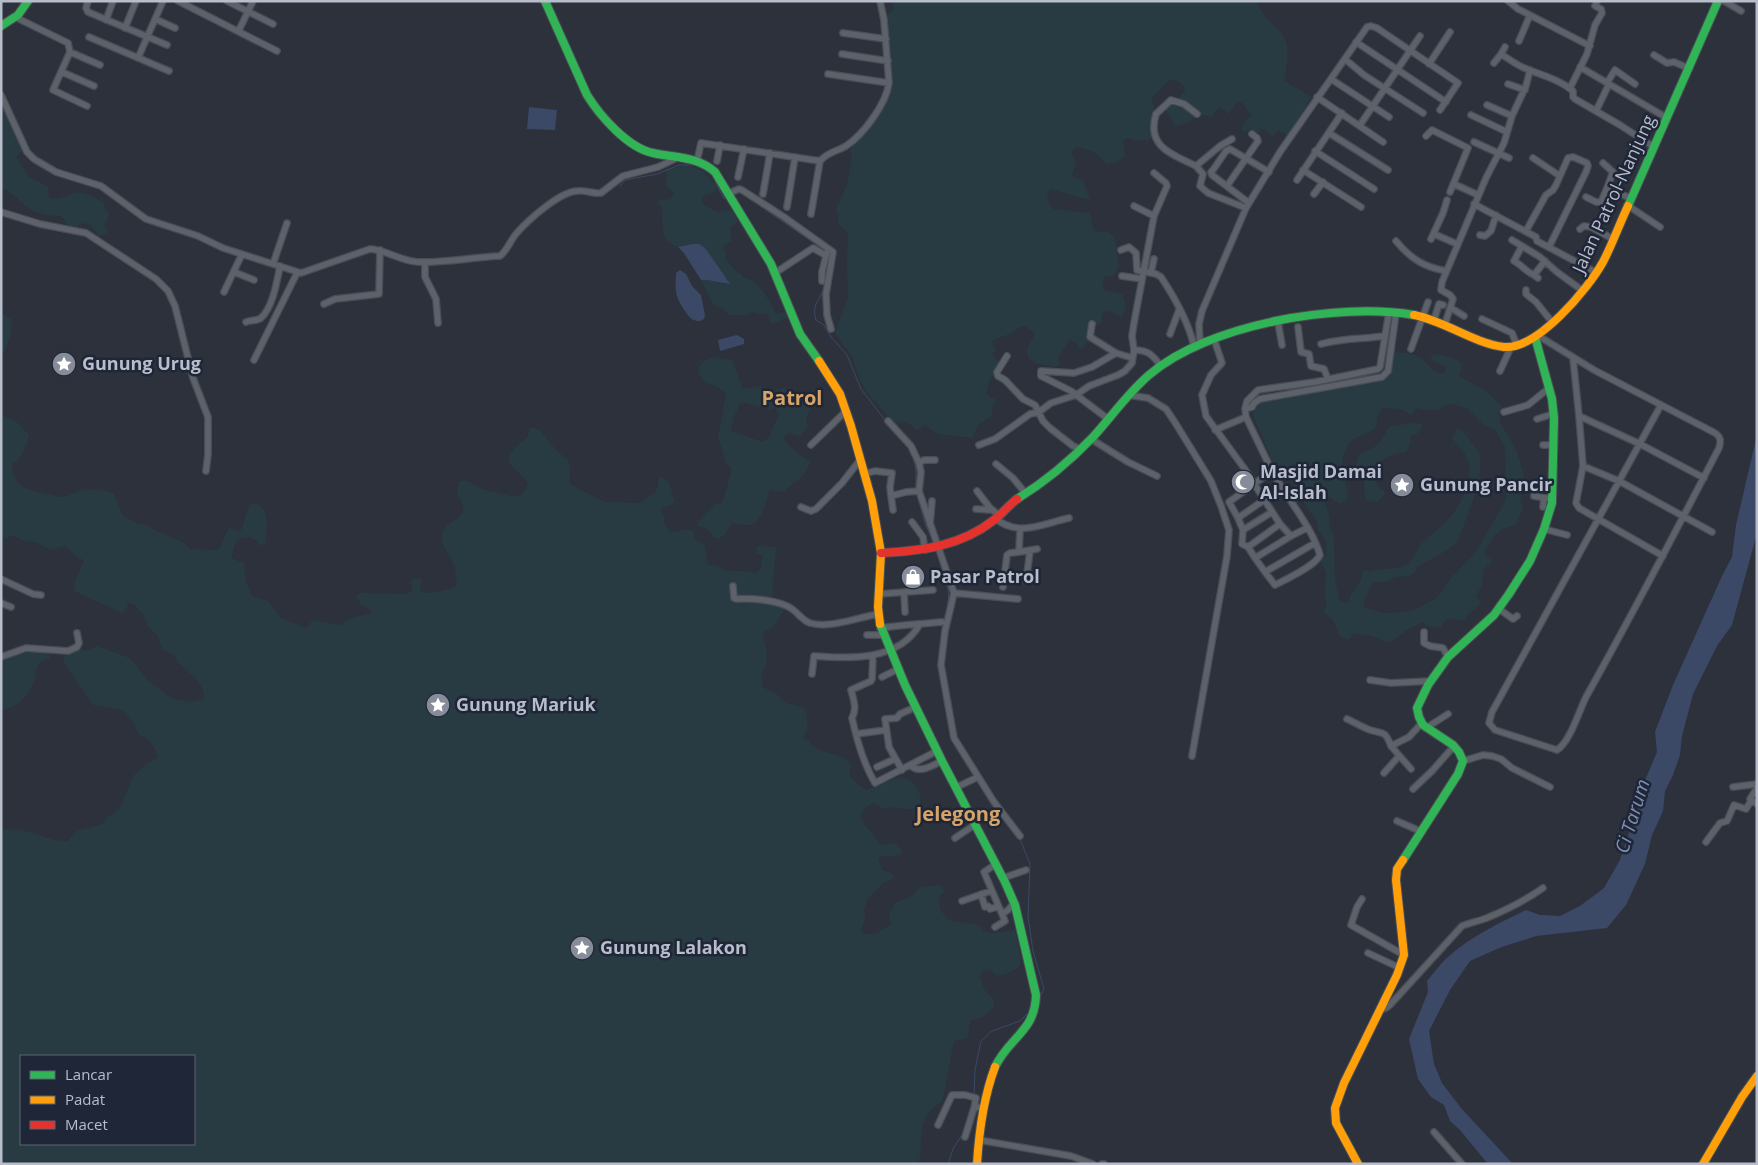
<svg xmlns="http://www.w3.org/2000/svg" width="1758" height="1165" viewBox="0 0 1758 1165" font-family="'Open Sans',sans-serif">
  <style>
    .green { fill: #293b42; fill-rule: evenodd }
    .water { fill: #3b4966 }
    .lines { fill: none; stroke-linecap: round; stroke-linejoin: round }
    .stream { stroke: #3b4966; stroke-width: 1 }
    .street-casing { stroke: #494d55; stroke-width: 8 }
    .fast-casing { stroke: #494d55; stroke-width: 10 }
    .slow-casing { stroke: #494d55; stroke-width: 10 }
    .jam-casing { stroke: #494d55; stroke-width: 10 }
    .street { stroke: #5d616a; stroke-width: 5.5 }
    .fast { stroke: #30b455; stroke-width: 8 }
    .slow { stroke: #ff9f0a; stroke-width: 8 }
    .jam { stroke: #e5322d; stroke-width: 8 }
    .labels { text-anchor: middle; stroke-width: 5; stroke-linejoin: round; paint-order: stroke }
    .street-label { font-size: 18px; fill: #b8bdcc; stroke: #1f2637 }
    .poi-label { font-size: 18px; font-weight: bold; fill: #b8bdcc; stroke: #1f2637; text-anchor: start }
    .water-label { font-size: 19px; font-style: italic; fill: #7f8fb2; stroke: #1f2637 }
    .quarter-label { font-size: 20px; font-weight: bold; fill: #d6a468; stroke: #1f2637 }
  </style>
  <rect width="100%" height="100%" fill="#2c313c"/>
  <!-- green -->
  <path class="green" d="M892,1H1258C1258,19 1284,26 1287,46C1289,57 1285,70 1285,81L1311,97L1290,134L1287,135L1278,130L1273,137L1265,130L1261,129L1259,132H1254L1251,129L1244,132L1242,130L1243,125L1251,115L1241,102L1236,104L1228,114L1220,107L1211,117C1192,110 1193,125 1176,126L1165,110L1185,91L1184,86L1178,81L1169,80L1152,98V103L1154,106L1151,137L1149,141L1142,140L1135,141L1130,138L1123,140L1125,156L1118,162L1107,164L1093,151L1076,147C1071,151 1071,156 1076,161L1072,176L1083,181L1090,200L1050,189L1047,194L1050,206L1054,209L1089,213L1091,216L1093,229L1096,232H1108L1115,238L1119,267L1113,276H1106C1103,280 1101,286 1104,290L1122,294L1126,307L1123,316L1121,317L1112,312L1105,311L1102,314L1101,324L1088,329L1087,334L1089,340L1082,349L1080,348L1075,342L1070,340L1058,357L1059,365L1055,367L1037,364L1028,358L1027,348L1035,334C1021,319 1020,329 1007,335C1003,337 997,338 992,341L996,351L992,354L1000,363L994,375L990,378L986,394L996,400L992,408V416L977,426L973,438L938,434L925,425L919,429L915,430C909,421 904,420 894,423L867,392L860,381L853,358L835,333L848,297L847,268L848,233L838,224L839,216L836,210L847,184L852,156L849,151L854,144L869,131L871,124L892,90L893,80L889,61L886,15L894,10Z
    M1,100L22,145V151L16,157L29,177L48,187L49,197C63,202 64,195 76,193C85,191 95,198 103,202L105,209L110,214L104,225L109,230L106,234L98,236C93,228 90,222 80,224L77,227L66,224L63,217C53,215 41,215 32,210C21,205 15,193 4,189L1,196Z
    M684,166C701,167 709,175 717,189L711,194L702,196L703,204L717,212L728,210H732L738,221L730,227L731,241L723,247L727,256L725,258L738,274L740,273L744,278C759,280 770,301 776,314L785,312L787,318L771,324L769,316L767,313L760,314L754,312L747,315H729L721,308L713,304L701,280H707L726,284L728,280C717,270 712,254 699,244C692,244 683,248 676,246C660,242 662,221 663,209L657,201L671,199L674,192L665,186L667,178L665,171L671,168Z
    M1,313L11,319C13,332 8,346 1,357Z
    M1394,352C1402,353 1411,353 1418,356C1429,361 1430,374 1444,374L1446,368L1430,358L1432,355C1442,353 1456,358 1462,365L1459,376L1483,389L1502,406L1499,414L1500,422L1517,451L1525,481L1520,498L1523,509L1515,525C1497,528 1493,538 1484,553L1492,561L1482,571C1484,581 1482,588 1476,595L1481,603L1462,621C1452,617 1444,617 1442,628L1426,626L1423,622L1408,629L1393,641L1385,642L1379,638L1353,633L1349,640L1340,637L1333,620L1323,612L1327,604L1325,595L1326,573L1321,561L1327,554L1326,540L1318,530L1317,521L1302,500L1295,503L1288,492L1294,485L1286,474L1279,477L1253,414L1256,406L1266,400L1378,382C1394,375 1390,366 1394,352ZM1452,404L1467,408L1483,424L1496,431L1505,448L1506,500L1476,552L1451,578L1437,598L1416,609L1403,612L1384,613L1365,608L1363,604L1372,582C1380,582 1389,584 1394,577L1409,576L1416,571L1417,567C1427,561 1452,549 1458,541L1477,489L1480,472V453L1462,430L1457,429L1452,438C1457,446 1464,450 1468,460C1475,482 1458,510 1443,525C1436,531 1428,536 1422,543C1416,550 1414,562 1404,566C1393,571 1380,567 1370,572L1366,570L1362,572C1363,583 1355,588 1350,596V601L1346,603H1342L1339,599L1335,580L1334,543L1333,534L1329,526V516L1324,498L1326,495L1340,504C1342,502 1345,502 1347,499C1350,495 1339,465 1344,453C1354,430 1363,440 1376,427L1377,418L1382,407L1403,410L1411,415L1413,414L1416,408C1424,410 1433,411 1442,409L1445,405Z
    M717,357L721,359L732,360L743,389L761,386L763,393L784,388C792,394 789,403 795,408L814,400L816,403C810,409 803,417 808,426L801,436L788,433L783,438L789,446L810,462C803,481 796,479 784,492L770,490C766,499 762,523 750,525C745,526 738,524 733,523C725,529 727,539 715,538L706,528L697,526L698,522L716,504H720L723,501L732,469L726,463L718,437L726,394C717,383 701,386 698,370C701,360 708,359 717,357ZM746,403L771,410L774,407L778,411L779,416C773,424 772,437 763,442L731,431L734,417L740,404Z
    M1,414L18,423L29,435C26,447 23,457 12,464C12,493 39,491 60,497C67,497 71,494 77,492C90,488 102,489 114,494L123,516L138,524L147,525L156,531L181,541L191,549L218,550C223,543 224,535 229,528L238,531L242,529L248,508L253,503C271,506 267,530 265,543L261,546L251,537L241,538L235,544L231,558L244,563L246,582L252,596L268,601L281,618L306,628L313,620L340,625L352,618L373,613C367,604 359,609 357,595L360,593L405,594L413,591L411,583L412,579H421L420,588L422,592L431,593L454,588L457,585C456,579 456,572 454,565C451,556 439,543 442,533C445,523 461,520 463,510C465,497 451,497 460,481C469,479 475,486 482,489C487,491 490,491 494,492C508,495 523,503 528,483C524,476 516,472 511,465C503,455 521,443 528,437L529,429L531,427L540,430L557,451L568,460L570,472L569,481L571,485L605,502L640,503L655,493L657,489L659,477C673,480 670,491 675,502L669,506L663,507L660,510L664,515V524L671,532H678L683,529L693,530L694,538L705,546L708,565C716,564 720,566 726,571H740L757,573L761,569L762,555L757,553V546L776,547L772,598L786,601L784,610L773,627L762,632L767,653L766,665L761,675L763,687L778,695L786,703L804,708C809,717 809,730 803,738C809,740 811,745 816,748C826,755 844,753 851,765L849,774L855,782L866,790C885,786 904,765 918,790C921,796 921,804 918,809C906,811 897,804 885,809L873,803L865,808L860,816L864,824L881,845L895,843L900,848L902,852L899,855L880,857L878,858L882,870L891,873L894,876V878L883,883L868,898L864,909L865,918L861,931L864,934H876L891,924L889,916L895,903L912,896L920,887L940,885L944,891L939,898L940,909L948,920L979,925L982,931L992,933L1015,930L1021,959L1020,966L1005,975H996L990,969L981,973L980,977L984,989L993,999L994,1007L983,1017L970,1021L968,1038L954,1041L942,1102C937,1104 936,1106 932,1109C914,1130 925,1144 918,1164H1V830L19,829L54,840L68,841L77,831L103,824L107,817L119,810L134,775L146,764L158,758V754L150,741L138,734L133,721L122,710L93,705L63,661L64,657L79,649L88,651L96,646L130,658L147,680L173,699L192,702L201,700L204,697V692L198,681L178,662L173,655L162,649L158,636L148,627L144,615L134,604L128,603L127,608L122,613L74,591L75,582L84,560C75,558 72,551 65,546L50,550L36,542L23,541L13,535L6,539L1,536ZM21,1056H194V1144H21Z
    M1414,423L1421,424V429L1417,434L1410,436V444L1406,452C1390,454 1376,458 1376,476C1376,479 1376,485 1378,487C1380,489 1383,490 1385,492L1384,496L1377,502C1357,502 1368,491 1363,480C1357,467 1354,470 1359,455L1378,445L1390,426Z
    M34,651H40L49,654L51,658C31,663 38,674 32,686C26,700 15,707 1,711V660Z"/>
  <!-- water -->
  <path class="water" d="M529,107L557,110L555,130L527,129Z
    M693,244H699L705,248L717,265L730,284L707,280H701L684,253L678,247Z
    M680,270L686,274L692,286L701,295L705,315L704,319L700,321C693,321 691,319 687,314C675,297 675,293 676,273Z
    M737,335L744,339V344L720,351L718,340Z
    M1757,435V533L1732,625L1717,646L1693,694L1682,736L1680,755L1673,775L1665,791L1663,811L1652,835L1645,864L1626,905L1607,928L1536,936L1499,948L1470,961L1450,990L1429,1031L1434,1064L1442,1083L1461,1108L1513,1164H1488L1460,1130L1450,1121L1444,1105L1431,1097L1418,1079L1409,1039L1428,992L1427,981C1434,973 1440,964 1448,957C1470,937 1499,923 1526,910L1540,915L1560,916L1580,906L1604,888L1620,860L1639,803L1643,785L1657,752L1655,732L1673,685L1722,576L1732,557L1736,525Z"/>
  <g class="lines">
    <!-- stream -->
    <path class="stream" d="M715,182L723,197L725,199
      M620,186L625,180L657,174L679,165H694
      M747,197L826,251
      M828,264C827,271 826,280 824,287C820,302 811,303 816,320L824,325L831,337L847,355L861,389L885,420
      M888,425L897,435
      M902,440L909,448
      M913,456L916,470V488
      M917,494L925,523L934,544
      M940,562L949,593L947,611
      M955,745L973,774
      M978,782L987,796
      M1020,839L1030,864L1028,917L1033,951L1044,989L1041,995
      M974,1096L975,1070L981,1041L992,1031L1020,1021L1029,1012
      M948,1164L953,1149L963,1133"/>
    <!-- street casing -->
    <g class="street-casing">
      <path id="street" d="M88,1L86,8L88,12L167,45
        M178,1L277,51
        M227,1L273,24
        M1508,1L1518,9L1590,46
        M1724,1L1741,11
        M15,17L68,43L70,52L53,90L87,106
        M155,19L175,28
        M106,20L113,1
        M125,28L136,1
        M239,30L253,1
        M843,33L886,39
        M89,37L169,71
        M1519,41L1530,15
        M1356,42L1446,102
        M1505,47L1501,54C1507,58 1514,63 1522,67C1540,75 1557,78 1573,91V97L1575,99L1620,125L1654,147
        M70,52L100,65
        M842,54L888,61
        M1654,55L1667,63L1674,62L1688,68
        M138,58L163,1
        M1345,59L1364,75L1423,113
        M1494,63L1501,54
        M1429,64L1450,32
        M1580,67L1667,118
        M62,72L94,86
        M828,74L889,83
        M1331,79L1389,117
        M1607,83L1615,70L1635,84
        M1508,84L1525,90
        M1570,88L1587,54L1595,25L1602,13L1601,9L1595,6L1597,1
        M1,95L27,152L34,159L56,172L101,186L146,219L198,236L223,248L301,273L370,249C387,250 400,261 418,262C446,263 473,257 500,256C507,251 510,241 516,234C527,221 560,191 578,191C586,190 593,194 601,193L623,176L658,167L677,158
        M1317,97L1383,142
        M1487,105L1512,116
        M1596,111L1609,84
        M1471,115L1507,132
        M1360,125L1420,36
        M1329,133L1388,170
        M1426,136L1432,130L1468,148L1450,192
        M1232,139L1220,146L1196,166L1203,174L1200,186L1208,193L1246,208
        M1474,142L1509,158
        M1315,151L1374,189
        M1533,158L1560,176
        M697,161L701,143L820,161C829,151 836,152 846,146C864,134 886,104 889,83L884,20L880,1
        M717,161L720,145
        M1603,163L1613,172L1607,188
        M1196,166C1172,154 1146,147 1156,114L1171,100L1184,104L1197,114
        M1303,170L1361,207
        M738,177L744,149
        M1297,180L1342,113
        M1454,184L1478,195
        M1227,186L1258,141L1257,138L1252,134
        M727,194L739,189L742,190L784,217L833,252L826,294L827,315L831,329
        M763,194L770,153
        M1314,194L1323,182
        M1586,197L1596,202H1601L1607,188L1630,198
        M1249,203L1212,175L1211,172L1213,170L1226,151L1230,149L1269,172
        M1474,204L1536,237L1537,241L1597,273
        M1627,205L1660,227
        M1134,206L1154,216
        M787,207L795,157
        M1,212L40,224L86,233L156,279L168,291L175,306L193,378L208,417V454L206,471
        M811,214L820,161
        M1580,229L1584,226L1591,227L1613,239
        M1526,231L1546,195L1553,190L1556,185L1568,158L1573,157L1587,163L1588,166L1586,172L1549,247
        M1434,234L1457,244
        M1480,235L1485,236L1491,231L1496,215
        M1431,239L1443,213L1447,200
        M1512,240L1540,257L1557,272L1583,291
        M1396,241C1411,259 1424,267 1446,271
        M1522,246L1514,261C1522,265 1526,272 1534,275
        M1121,250L1129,247L1136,253L1137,270L1156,274L1161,277C1175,298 1188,321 1194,346
        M425,262V277L436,299L438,323
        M273,264L287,223
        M234,272L254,280
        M775,273L813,248L825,255
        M1151,273L1154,259
        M1122,276L1142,279
        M1538,278L1534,275L1545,261
        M822,281V272L827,252
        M1526,290V294L1536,302L1552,322
        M224,292L242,254
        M324,304L335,299L379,294L380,250
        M1451,308L1464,316
        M1482,319L1512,333L1517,346
        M1434,320L1439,304L1443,305
        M246,322C251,320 257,321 261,318C273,307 277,281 280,266
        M1278,322L1282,345
        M1092,324L1090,337L1116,353
        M1445,324L1453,299L1450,295L1441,290L1442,282L1486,178L1504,143L1512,116L1526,86L1530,70
        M1298,327L1301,352L1309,354L1311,366L1324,369L1328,379
        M1170,334L1179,310
        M1537,335L1594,370L1715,433C1721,437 1721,441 1719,448C1676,531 1632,615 1586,697C1579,711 1570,742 1557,750L1495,730L1489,723L1492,712L1661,405
        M1214,339L1222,363L1211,375L1202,395L1206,416L1244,468L1280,524L1291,536L1255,558L1248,547L1242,544L1243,530L1238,518L1264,500
        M1200,343L1199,324L1202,311L1246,208L1280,152L1367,27L1371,26L1377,28L1458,83L1440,110
        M1321,344C1342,338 1364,339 1385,336
        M1411,349L1428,302
        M1134,350C1147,350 1152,354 1160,365
        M1007,356L997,372L998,376L1005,380L1023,399L1035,405L1043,421L1050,428L1073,446L1081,449
        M1573,358L1579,416L1640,444L1704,478
        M254,360L297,273
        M1500,371L1511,347
        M1128,395L1148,398L1166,409L1176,424L1211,481L1221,506L1229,530L1227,556L1192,756
        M1245,409L1252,407L1254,403L1260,399L1382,377L1388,371L1396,313
        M1504,412L1528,405L1549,388
        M1579,416L1583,466L1619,481L1712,532
        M1108,419L1071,391L1041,376V371L1074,373L1092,367L1116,353L1132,358
        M1537,419L1553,414
        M888,421L911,446L919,463L921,472L919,491L954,593L945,631L941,665L954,738L994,802L1020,836
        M1215,430L1246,417
        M1091,439L1128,462L1157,476
        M811,445L846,411
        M979,445L995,439L1030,414L1039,412L1051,403L1076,395L1089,386L1118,375L1125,371L1132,363L1134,350L1132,336L1134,323L1154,216L1167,186L1166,183L1154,173
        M1543,445H1553
        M919,463L924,460H935
        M996,464L1013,478L1026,494
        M1583,466L1576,503L1579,508L1663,556
        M1272,471L1246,417L1245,409L1247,401L1258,390L1315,382L1378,369L1380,367L1389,312
        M864,474L875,471L892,473L890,487L891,496
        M977,491L990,508L999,515
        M1534,496L1552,499
        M801,507L811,511L816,509L842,483L860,460
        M1543,507L1544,498
        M976,509L991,510
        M893,510L891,496L906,492L919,491
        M1238,518L1229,502L1272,471C1287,499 1311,525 1320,555C1315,566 1287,579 1275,585L1265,572
        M996,519C1019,537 1042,524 1069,518
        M912,522L923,537L925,550
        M930,524L932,501
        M1544,529L1567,535
        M1243,530L1272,512
        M1291,536L1307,528
        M1248,547L1280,524
        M1019,552L1037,549
        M1255,558L1265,572L1315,543
        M1,579L33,594L41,595
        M1026,581L1030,551
        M733,586L734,598L736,599C751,598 780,600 792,609C798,613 803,621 810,623C829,629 859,617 879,614
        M1003,587L1007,555L1010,553L1019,552L1020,529
        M904,593L905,612
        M954,593L1018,599
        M879,594L933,590
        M1,603L11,607
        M1499,609L1513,619L1517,616
        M880,628C901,625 921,624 942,622
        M1424,632V643L1430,646L1443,648L1448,657
        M867,635H882
        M873,656L872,679L871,681L851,690C854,701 857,709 852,718C857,741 863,763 875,783L937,751
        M1,657L26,648L68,651L77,647L79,643L77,633
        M812,674L814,656C851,659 899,661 920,624
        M882,677L898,669
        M1370,680L1391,683L1431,681
        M1347,719C1354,722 1362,727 1370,730C1383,734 1385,730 1391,746
        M1426,728L1448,714
        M856,734L886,730
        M1463,761L1483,755L1492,756L1501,759L1512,768L1550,787
        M911,766C920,774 933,765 942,761
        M877,767L895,759
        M1411,769L1391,746L1409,737L1421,724
        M902,770L889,747L885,719L897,718L900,714L916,707
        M1384,773L1399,756
        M957,787L978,777
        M1733,787L1757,784
        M1757,788L1750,799L1757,804
        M1413,789L1432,771L1454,746
        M1397,821L1420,831
        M955,838L976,824
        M1706,842L1720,823L1727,821L1734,805L1746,809L1751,801
        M1003,878L1026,870
        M981,894L985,907L988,906L990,909L997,907
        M1362,899L1357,907L1351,925L1404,955
        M962,901L991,891
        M1002,914L1008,910L1014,903
        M995,927L1005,921L984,872L996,864
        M1368,953L1400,968
        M1380,1010L1386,1008L1390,1005L1462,926C1471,922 1481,921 1489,917C1508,909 1526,900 1543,888
        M938,1125L952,1095H965L976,1098L974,1108
        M1434,1132L1462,1164
        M965,1137L974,1108L978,1107
        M979,1140L1071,1156L1093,1164
        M1102,1164H1104"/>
    </g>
    <!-- fast casing -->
    <g class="fast-casing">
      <path id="fast" d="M545,1L587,95C600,116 628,148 653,153C675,158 697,156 715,172L771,264L800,334L819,361
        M1,26L18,15L28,1
        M1628,206L1718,1
        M1017,499C1045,482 1070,461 1093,437C1112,416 1128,393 1149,375C1208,324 1339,302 1414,315
        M880,624L905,685L942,761L1005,882L1015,905L1036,995C1035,1032 1009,1037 995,1067
        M1403,860L1458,774L1463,761L1459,752L1453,745L1423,725L1419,717L1417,708L1428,685L1448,657L1494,615L1509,594L1530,561L1544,529L1552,503L1554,418L1552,399L1535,337"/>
    </g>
    <!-- slow casing -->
    <g class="slow-casing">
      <path id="slow" d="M1414,315C1445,321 1473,343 1504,347C1537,350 1588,289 1603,262C1612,245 1619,225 1628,206
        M819,361L840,394L851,426L872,501L881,553L878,607L880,624
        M977,1164C979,1131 983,1099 995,1067
        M1358,1164L1336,1123L1335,1108L1344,1083L1397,975L1404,955L1396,880L1397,869L1403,860
        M1703,1164L1742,1097L1757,1076"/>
    </g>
    <!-- jam casing -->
    <g class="jam-casing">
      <path id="jam" d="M881,553C922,551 961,546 994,520C1002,514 1008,506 1017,499"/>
    </g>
    <!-- street -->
    <use href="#street" class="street"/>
    <!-- fast -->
    <use href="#fast" class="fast"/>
    <!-- slow -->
    <use href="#slow" class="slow"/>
    <!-- jam -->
    <use href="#jam" class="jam"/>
  </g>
  <!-- icons -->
  <defs>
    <g id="sight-disc" transform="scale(1.25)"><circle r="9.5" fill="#878c9a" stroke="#1f2637"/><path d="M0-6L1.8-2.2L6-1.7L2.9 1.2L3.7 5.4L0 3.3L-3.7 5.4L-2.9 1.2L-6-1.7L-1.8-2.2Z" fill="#fff"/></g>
    <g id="mosque-disc" transform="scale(1.25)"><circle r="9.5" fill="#878c9a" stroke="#1f2637"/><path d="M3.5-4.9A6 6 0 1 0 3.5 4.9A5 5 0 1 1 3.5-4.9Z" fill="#fff"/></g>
    <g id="shop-disc" transform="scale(1.25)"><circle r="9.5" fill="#878c9a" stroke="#1f2637"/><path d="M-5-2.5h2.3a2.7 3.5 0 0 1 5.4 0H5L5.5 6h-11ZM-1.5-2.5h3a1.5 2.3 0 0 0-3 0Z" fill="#fff"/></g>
  </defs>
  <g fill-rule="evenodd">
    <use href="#sight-disc" x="64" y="364"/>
    <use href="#mosque-disc" x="1243" y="482"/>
    <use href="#sight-disc" x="1402" y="485"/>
    <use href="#shop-disc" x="913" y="577"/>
    <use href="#sight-disc" x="438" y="705"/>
    <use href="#sight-disc" x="582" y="948"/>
  </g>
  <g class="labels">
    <!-- street labels -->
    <g class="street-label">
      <text transform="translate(1614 194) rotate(-65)" y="6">Jalan Patrol-Nanjung</text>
    </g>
    <!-- poi labels -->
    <g class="poi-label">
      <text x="82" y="370">Gunung Urug</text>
      <text x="1260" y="478">Masjid Damai<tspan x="1260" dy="21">Al-Islah</tspan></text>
      <text x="1420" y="491">Gunung Pancir</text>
      <text x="930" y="583">Pasar Patrol</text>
      <text x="456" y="711">Gunung Mariuk</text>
      <text x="600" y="954">Gunung Lalakon</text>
    </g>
    <!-- water labels -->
    <g class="water-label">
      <text transform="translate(1632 816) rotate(-73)" y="7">Ci Tarum</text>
    </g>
    <!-- quarter labels -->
    <g class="quarter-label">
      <text x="792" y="405">Patrol</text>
      <text x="958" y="821">Jelegong</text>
    </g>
  </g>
  <!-- border -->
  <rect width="1758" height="1165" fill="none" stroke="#b8bdcc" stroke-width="5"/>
  <!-- legend -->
  <rect x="20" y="1055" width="175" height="90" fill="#1f2637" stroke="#5c6273"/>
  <rect x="30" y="1071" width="25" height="8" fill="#30b455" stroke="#5c6273"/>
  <text x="65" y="1080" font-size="15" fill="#b8bdcc">Lancar</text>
  <rect x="30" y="1096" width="25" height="8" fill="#ff9f0a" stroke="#5c6273"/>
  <text x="65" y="1105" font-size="15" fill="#b8bdcc">Padat</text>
  <rect x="30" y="1121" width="25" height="8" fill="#e5322d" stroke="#5c6273"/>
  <text x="65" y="1130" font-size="15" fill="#b8bdcc">Macet</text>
</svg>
